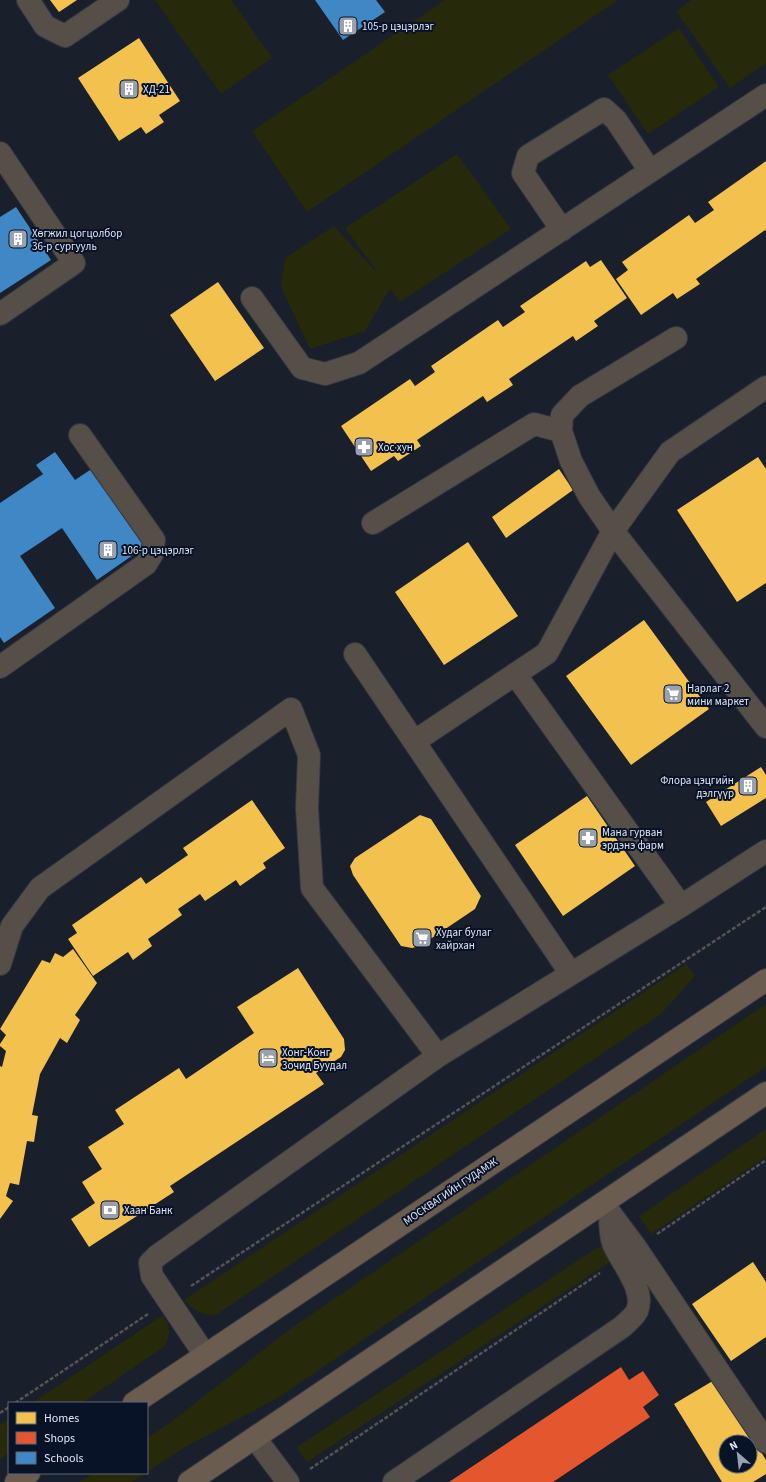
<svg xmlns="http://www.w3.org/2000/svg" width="766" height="1482" viewBox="0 0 766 1482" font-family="'Source Sans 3',sans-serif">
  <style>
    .green { fill: #262a0b }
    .homes { fill: #f2c14e; fill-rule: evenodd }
    .shops { fill: #e4572e }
    .schools { fill: #3f88c5 }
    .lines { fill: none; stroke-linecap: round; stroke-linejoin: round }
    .minor-casing { stroke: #333841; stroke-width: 24 }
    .highway-casing { stroke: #333841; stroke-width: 24 }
    .path { stroke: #565453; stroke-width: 2.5; stroke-dasharray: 4 2; stroke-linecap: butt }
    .minor { stroke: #564f48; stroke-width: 22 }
    .highway { stroke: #6a5c4e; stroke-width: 22 }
    .labels { text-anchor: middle; stroke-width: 4; stroke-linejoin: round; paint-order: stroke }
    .poi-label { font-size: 11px; fill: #dfe7f5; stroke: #091327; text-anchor: start }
    .street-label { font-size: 11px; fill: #dfe7f5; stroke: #091327 }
  </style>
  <rect width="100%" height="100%" fill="#191f2b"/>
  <!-- green -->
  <path class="green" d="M155,0H231L272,58L221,94Z
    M445,0H618L307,212L252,131Z
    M691,0H766V63L730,88L676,11Z
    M679,28L719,87L648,134L608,75Z
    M457,154L511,229L400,302L390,289L365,331L310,349L281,287L285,258L334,226L381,277L345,228Z
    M686,964L695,976L661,1014L216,1315C203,1315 193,1311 184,1300Z
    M766,1004V1067L276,1399L187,1446L147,1472V1438L171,1422L290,1329Z
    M766,1129V1157L651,1234L639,1216Z
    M605,1245L619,1256L307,1462L297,1447L595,1249Z
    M163,1315C171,1328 171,1332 165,1346L82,1403H32Z
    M9,1419V1453L0,1459V1425Z
    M93,1473H146L132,1482H79Z"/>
  <!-- homes -->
  <path class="homes" d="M50,0H77L59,12Z
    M139,38L180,101L159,115L164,122L146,134L141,127L119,141L78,78Z
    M766,161V231L765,230L696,279L700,284L677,299L673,293L641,315L616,279L628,270L622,262L689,215L695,223L714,210L708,202Z
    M601,260L627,298L594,321L598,326L576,341L573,336L509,379L513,385L487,402L483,396L417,440L421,446L398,461L394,456L371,471L341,426L410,379L415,386L435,372L431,366L498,320L503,327L525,312L520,306L586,261L590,267Z
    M218,282L264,348L215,381L170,315Z
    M758,457L766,469V583L737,602L677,510Z
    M559,469L573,490L506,538L492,517Z
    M468,542L518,616L444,665L395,592Z
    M644,620L709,709L631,765L566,676Z
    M761,767L766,775V798L721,826L706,802Z
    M587,796L635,866L563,916L515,845Z
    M252,800L285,848L263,863L266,868L240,886L236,880L205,901L200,894L178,909L182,915L148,939L152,946L133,960L128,952L93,976L68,939L77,933L72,925L141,877L146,884L188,855L183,848Z
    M420,815L431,819L481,896L475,909L420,946L412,948L401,946L353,875L350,866L355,858Z
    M73,949L97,983L75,1015L80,1020L67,1043L60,1038L40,1074L32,1115L38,1116L34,1142L27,1141L19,1185L10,1183L6,1196L13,1201L0,1219V1066L2,1067L6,1051L0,1046V1044L6,1035L0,1029L42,960L50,963L55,953L63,957Z
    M298,968L344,1039L345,1050L341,1057L316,1073L324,1084L170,1186L174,1192L89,1247L71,1219L95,1203L82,1182L102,1169L88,1147L124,1124L115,1110L179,1068L186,1079L254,1033L237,1007Z
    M753,1262L766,1282V1337L731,1361L692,1304Z
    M716,1379L766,1460V1474L753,1482H722L674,1404ZM726,1442H750V1466H726Z"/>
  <!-- shops -->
  <path class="shops" d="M621,1367L629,1380L643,1371L659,1395L643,1407L650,1417L553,1482H449Z"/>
  <!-- schools -->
  <path class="schools" d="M315,0H376L385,12L343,40Z
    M16,207L51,260L0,293V217Z
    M55,452L75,480L96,466L149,544L97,580L62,528L20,556L55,608L4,643L0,637V503L43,474L36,465Z"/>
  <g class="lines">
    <!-- minor casing -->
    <g class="minor-casing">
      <path id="minor" d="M28,0L45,26L65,36L118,0
        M0,153L74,263L0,314
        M562,230L523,173L528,156L604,109L616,120L650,171
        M252,298L302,368L325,374L359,363L766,95
        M676,338L580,396L562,415L561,431L571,461L589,496L613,531L766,727
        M373,523L534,424L561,431
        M355,654L571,974
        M0,667L146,564L152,554L154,540L80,435
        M515,674L681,906
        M415,741L547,653L613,531L670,452L766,387
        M0,964L12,926L40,888L291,709L309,755L307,808L312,888L438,1056
        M610,1213L636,1248L766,1442
        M205,1355L152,1276L150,1263L157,1256L438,1056L681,906L766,851
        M255,1438L288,1482
        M394,1482L622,1327C626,1323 634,1317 637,1311C646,1289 621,1263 613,1243C610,1234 610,1223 610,1213"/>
    </g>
    <!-- highway casing -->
    <g class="highway-casing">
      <path id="highway" d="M134,1403L766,980
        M16,1482L29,1473
        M189,1482L766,1093"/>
    </g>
    <!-- path -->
    <path class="path" d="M657,1234L766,1160
      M191,1286L766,907
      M15,1403L148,1314
      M0,1413L9,1407
      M310,1469L600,1273"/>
    <!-- minor -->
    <use href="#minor" class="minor"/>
    <!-- highway -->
    <use href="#highway" class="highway"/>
  </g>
  <!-- icons -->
  <defs>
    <g id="building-square" transform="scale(1)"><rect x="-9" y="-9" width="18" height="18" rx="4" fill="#9aa1ae" stroke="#091327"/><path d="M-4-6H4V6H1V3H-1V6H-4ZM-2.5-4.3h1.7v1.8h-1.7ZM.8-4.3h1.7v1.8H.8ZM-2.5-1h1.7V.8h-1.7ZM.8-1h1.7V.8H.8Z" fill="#fff"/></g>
    <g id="pharmacy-square" transform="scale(1)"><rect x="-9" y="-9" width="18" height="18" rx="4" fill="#9aa1ae" stroke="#091327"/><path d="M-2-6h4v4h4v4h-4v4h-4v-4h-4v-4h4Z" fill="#fff"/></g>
    <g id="supermarket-square" transform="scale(1)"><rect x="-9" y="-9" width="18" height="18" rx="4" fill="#9aa1ae" stroke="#091327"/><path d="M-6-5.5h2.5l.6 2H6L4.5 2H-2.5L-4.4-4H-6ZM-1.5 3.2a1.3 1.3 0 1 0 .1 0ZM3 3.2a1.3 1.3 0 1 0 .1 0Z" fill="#fff"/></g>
    <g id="hotel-square" transform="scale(1)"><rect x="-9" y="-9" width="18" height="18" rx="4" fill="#9aa1ae" stroke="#091327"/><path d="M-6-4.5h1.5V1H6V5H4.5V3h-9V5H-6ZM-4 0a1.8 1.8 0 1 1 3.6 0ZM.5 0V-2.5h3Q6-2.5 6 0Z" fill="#fff"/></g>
    <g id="bank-square" transform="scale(1)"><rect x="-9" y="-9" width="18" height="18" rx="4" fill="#9aa1ae" stroke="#091327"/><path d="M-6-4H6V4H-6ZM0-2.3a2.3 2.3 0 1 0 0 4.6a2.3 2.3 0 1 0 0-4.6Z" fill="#fff"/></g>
  </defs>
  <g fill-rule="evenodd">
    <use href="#building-square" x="348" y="26"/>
    <use href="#building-square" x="129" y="89"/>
    <use href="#building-square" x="18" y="239"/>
    <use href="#pharmacy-square" x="364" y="447"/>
    <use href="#building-square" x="108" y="550"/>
    <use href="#supermarket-square" x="673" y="694"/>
    <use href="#building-square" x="748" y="786"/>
    <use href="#pharmacy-square" x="588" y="838"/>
    <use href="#supermarket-square" x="422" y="938"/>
    <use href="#hotel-square" x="268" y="1058"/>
    <use href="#bank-square" x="110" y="1210"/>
  </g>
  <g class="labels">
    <!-- poi labels -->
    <g class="poi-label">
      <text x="362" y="30">105-р цэцэрлэг</text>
      <text x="143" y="93">ХД-21</text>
      <text x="32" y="237">Хөгжил цогцолбор<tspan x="32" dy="13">36-р сургууль</tspan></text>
      <text x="378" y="451">Хос хун</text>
      <text x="122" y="554">106-р цэцэрлэг</text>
      <text x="687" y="692">Нарлаг 2<tspan x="687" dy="13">мини маркет</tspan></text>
      <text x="734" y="784" text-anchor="end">Флора цэцгийн<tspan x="734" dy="13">дэлгүүр</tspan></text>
      <text x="602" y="836">Мана гурван<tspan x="602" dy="13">эрдэнэ фарм</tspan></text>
      <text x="436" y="936">Худаг булаг<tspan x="436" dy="13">хайрхан</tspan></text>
      <text x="282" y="1056">Хонг-Kонг<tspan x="282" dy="13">3очид Буудал</tspan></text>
      <text x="124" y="1214">Хаан Банк</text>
    </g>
    <!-- street labels -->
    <g class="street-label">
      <text transform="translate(450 1191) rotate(-34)" y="4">МОСКВАГИЙН ГУДАМЖ</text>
    </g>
  </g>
  <!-- legend -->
  <rect x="8" y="1402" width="140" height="72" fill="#091327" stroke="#5f6879"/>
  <rect x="16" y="1412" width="20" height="12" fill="#f2c14e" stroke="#5f6879"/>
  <text x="44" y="1422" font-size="12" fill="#dfe7f5">Homes</text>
  <rect x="16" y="1432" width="20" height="12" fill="#e4572e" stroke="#5f6879"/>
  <text x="44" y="1442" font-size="12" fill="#dfe7f5">Shops</text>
  <rect x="16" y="1452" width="20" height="12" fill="#3f88c5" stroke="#5f6879"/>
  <text x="44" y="1462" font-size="12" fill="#dfe7f5">Schools</text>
  <!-- north arrow -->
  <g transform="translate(738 1454) rotate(332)"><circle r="19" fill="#091327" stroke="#5f6879"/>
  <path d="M0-3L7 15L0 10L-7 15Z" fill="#9aa1ae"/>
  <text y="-6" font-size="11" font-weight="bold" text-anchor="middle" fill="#dfe7f5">N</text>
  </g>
</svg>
